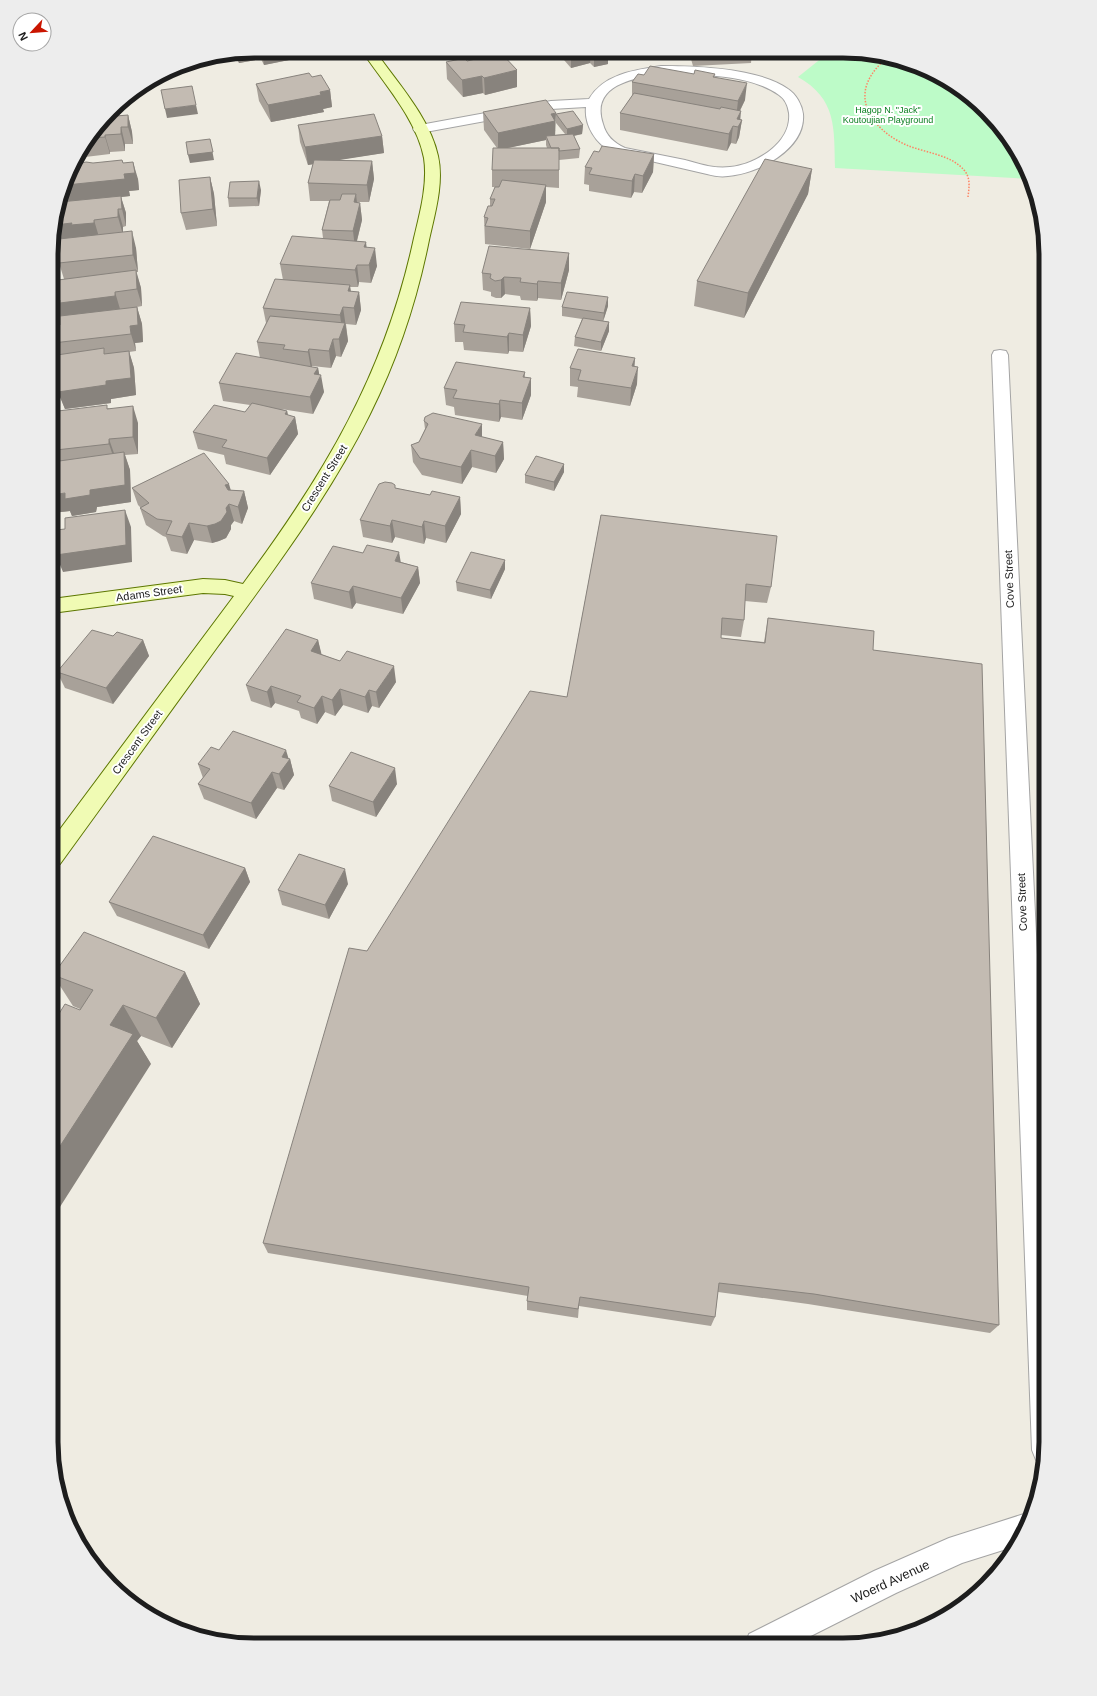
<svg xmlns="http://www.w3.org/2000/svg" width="1097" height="1696" viewBox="0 0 1097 1696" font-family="Arial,sans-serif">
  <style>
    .park { fill: #bdfbc8 }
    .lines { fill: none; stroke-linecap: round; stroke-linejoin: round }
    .street-casing { stroke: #a4a4a4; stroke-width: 2 }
    .secondary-casing { stroke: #5d7701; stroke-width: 2 }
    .path { stroke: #fe8464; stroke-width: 1.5; stroke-dasharray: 1.5 1.5; stroke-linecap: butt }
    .street { fill: #fff; fill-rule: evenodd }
    .secondary { fill: #f0fbb4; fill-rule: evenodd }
    .wall { fill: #a8a199; fill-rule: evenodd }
    .shaded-wall { fill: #88837d }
    .building { fill: #c3bbb2; stroke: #88837d }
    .labels { text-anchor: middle; stroke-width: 4; stroke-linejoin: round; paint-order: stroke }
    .far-park-label { font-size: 9px; fill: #087e1e; stroke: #fff }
    .street-label { font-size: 11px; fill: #1d1d1d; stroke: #fff }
    .near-street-label { font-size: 13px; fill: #1d1d1d; stroke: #fff }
    .rim { fill: none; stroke: #1d1d1d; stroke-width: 5 }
  </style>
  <rect width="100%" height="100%" fill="#efece2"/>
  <!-- park -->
  <path class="park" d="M828,53H870L920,66L966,93L1004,130L1031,179L835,168C834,128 837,99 798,77Z"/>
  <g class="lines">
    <!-- street casing -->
    <g class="street-casing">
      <path id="street" d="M661,66C697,66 758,68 788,89C796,94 802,105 803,114C806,149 758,174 728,176C721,177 714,176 707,174L612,152C596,144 584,125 586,107L551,109L420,133L415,132L413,129L415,126L420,125L551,101L589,99C604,74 634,70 661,66ZM661,74C695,74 751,74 779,95C785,99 788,106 789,113C792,143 755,165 730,167C714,169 699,164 685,160C665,156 645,152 625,148C614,143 606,136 603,124C590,86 632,78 661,74Z
        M1000,350L1006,351L1008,355L1046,1141V1455L1044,1463L1036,1460L1032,1450L992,355L994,351Z
        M1024,1514L1030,1517L1016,1546L962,1563L896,1593L793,1645H745L749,1634L874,1571L949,1538Z"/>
    </g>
    <!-- secondary casing -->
    <g class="secondary-casing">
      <path id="secondary" d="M362,51H375C397,82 430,118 438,156C444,183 435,213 429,240C417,300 398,358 370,414C329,497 273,571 218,646C165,719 113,791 60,864L52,866V840L234,596L225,594L203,593L52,613V599L203,579L225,580L243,584C324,475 385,374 414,238C420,213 428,184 424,158C417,120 383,82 362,51Z"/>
    </g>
    <!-- path -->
    <path class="path" d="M887,57C879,65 871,73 867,84C857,112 885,137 909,146C927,153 951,155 964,170C971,178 969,188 968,197"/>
    <!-- street -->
    <use href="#street" class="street"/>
    <!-- secondary -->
    <use href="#secondary" class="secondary"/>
  </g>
  <!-- wall -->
  <path class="wall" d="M254,51H311V52L303,54L304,57L264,65L261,59L239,63L234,55Z
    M557,52H608V64L594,67L590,63L571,68Z
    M633,52H679V54L635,58Z
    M689,52H752L751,63L693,66Z
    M467,61L517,70V87L485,95L483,93L463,97L447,79L446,62Z
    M694,74H715L714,78L745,100L740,111V119L742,120L739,137L736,144L731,143L727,151L620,130V113L632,96V82L644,75Z
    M312,77L330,90L332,107L323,109L324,112L271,122L259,101L256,84Z
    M114,110L117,116L128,115L132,132L133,144H125V151L110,152V154L77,158Z
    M483,112L556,131H555V135L565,134L556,123V114L583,125L582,134L574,136L580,149L579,158L559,160V188L546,187V202L530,249L485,244L484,217L490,206V199L495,187H492V170L497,148L484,130ZM546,140V145L547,148H507Z
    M298,125L382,136L384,153L336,160L372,161L374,179L369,202H357L360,203L362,220L357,241L366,242V248L377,266L371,283L359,282L358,287H350L351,292H359L361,310L356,325L346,324L348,341L341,357L336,356L331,368L312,366V367L318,368L319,375L324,392L313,414L281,409L287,411L288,415L295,417L298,434L270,475L226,464L224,455L198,449L193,432L245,412L250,405L223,401L219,383L260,358L257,342L266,323L263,308L283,280L280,264L323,238L322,230L329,201H310L308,183L313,164L308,165L300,142Z
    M599,152L654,154L653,172L642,193L634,192L631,198L589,191V185L584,184L585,167Z
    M93,163H123L138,179L139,190L129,191L130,196L121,197L126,213V226L123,227V232L136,248L138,272H136L141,288L142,306L137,307L142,324L143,342L135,343L136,351L129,352L134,368L136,395L111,399V403L65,409L58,392L57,361H55L53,355V325H60V318H55L53,312V287H58L64,279L59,263V242L53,243V228L63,202L62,198L72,165Z
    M812,169L808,194L744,318L694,306L697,281Z
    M210,177L214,194L217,226L186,230L181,213Z
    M261,190L259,206L229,207L228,198Z
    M569,253V270L561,300L538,298L537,301L521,300L520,296L505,294L501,298H496L491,296V292L483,290L482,273Z
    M608,297V306L603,321L609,322V331L601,351L574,346L575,337L582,319L562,316V307Z
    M530,308L531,326L523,352L509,351L508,354L464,350L463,342H455L454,324Z
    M635,358L634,366L637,384L630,406L577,397L578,387L570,386V368Z
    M525,372V377L531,395L522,420L501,417L499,422L455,415L454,407L446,405L444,388Z
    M108,408L138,423V454L125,455L130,470L131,502L97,507L96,512L72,516L70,511L52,513L60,461L56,450Z
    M424,421L482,437L503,442L504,459L496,473L472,467L462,484L422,475L413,462L411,445L419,442L425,429Z
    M564,464V472L554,491L525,483V475Z
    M132,488L231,490L244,491L248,508L242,524L234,521L231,525V529L226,538L219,541L212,543L194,540L187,554L171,551L166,537L163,536L146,525L140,508H141L138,505Z
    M395,488L430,495L460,497L461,514L446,543L426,538L424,544L395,537L392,543L363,537L360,520Z
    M601,515L771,587L767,603L745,601L744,620L741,637L721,635V638L764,642L768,618L873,650L999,1325L990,1333L808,1304L718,1292L715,1317L711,1326L579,1306L578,1318L527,1310V1301L528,1296L268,1253L263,1243L367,951L567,697Z
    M505,560V569L491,599L457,591L456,582Z
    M401,562L418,567L420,583L403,614L356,603L352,609L314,599L311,583Z
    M113,636L143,640L149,656L113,704L65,688L57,672Z
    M318,640L321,654L396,682L379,708L372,706L368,713L343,705L335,716L325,712L317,724L301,718L299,711L275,703L271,708L251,701L246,685Z
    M219,750L290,759L294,775L284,790L277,788L256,819L204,799L198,784L203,778L198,764Z
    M397,784L376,817L332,801L329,786Z
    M245,868L250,882L209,949L117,916L109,902Z
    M348,884L329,919L282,905L278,890Z
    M185,972L200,1004L172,1048L141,1036L137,1041L151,1064L80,1010V1009L73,1006L53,975Z"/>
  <!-- shaded-wall -->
  <path class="shaded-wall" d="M254,51H259L261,59L239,63L237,54Z
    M262,51H311V52L303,54L304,57L264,65Z
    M511,52H523L511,54Z
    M571,52H591L590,63L571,68Z
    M594,52H608V64L594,67Z
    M517,70V87L485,95L484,78Z
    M482,76L483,93L463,97L462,80Z
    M747,83L745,100L736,118L738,101Z
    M330,90L332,107L323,109L324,112L271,122L268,105Z
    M196,105L198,114L167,118L165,109Z
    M741,111L740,123L742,120L739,137L736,144L738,127L737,119Z
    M556,113L555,138L546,136V140L498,150V133L551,114Z
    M128,115L132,132L133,144L128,127Z
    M583,125L582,134L567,137V129Z
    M733,126L731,143L727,151L729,134Z
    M121,127L125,144V151L121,134Z
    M105,135L110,152V154L105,137Z
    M382,136L384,153L308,165L305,147Z
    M210,139L214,160L190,163L188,155Z
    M654,154L653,172L642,193L643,176Z
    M122,160L126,174L133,162L138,179L139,190L129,191L130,196L121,197L126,213V226L122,209L63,204L62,198L66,185Z
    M372,161L374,179L369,202L367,185Z
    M812,169L808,194L744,318L748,293Z
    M635,174L634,192L631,198L632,181Z
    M210,177L214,194L217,226L213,209Z
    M259,181L261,190L259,206L257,198Z
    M546,185V202L530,249V231Z
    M356,194L358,211L360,203L362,220L355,248L353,231L354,202Z
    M118,209L123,227V235L118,217Z
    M94,220L99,237L53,243V228L54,225Z
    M132,231L136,248L138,272L133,255Z
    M366,242L368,259L364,247Z
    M375,248L377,266L371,283L369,265Z
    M569,253V270L561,300V283Z
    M357,265L359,282L358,287L355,270Z
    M136,270L141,288L142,306L137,289Z
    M504,277L505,294L501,298V280Z
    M538,281V298L537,301V284Z
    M350,285L352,303L348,291Z
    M115,292L120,309L55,318L53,312V301Z
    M359,292L361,310L356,325L354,308Z
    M608,297V306L603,322L604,313Z
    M137,307L142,324L143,342L135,343L136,351L131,334L130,326Z
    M343,307L348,341L341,357L339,339L342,330L340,315Z
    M530,308L531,326L523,352V335Z
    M609,322V331L601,351V342Z
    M509,333V351L508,354L507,337Z
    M333,339L336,356L331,368L329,351Z
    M309,349L312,366L311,369L308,352Z
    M129,351L134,368L136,395L111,399V403L65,409L58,392L106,381Z
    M635,358L634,375L632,366Z
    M638,367L637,384L630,406L631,388Z
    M318,368L320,378L321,375L324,392L313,414L310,397L314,374Z
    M531,378V395L522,420V403Z
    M500,400L501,417L499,422V404Z
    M133,406L138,423V454L133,437Z
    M287,411L290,425L295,417L298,434L270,475L267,458L285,414Z
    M482,424V441L475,435Z
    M109,439L115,456V462L109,444Z
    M503,442L504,459L496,473L495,456Z
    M471,450L472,467L462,484L461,467Z
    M124,452L130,470L131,502L97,507L96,512L72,516L70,511L52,513V495L90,490Z
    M564,464V472L554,491V482Z
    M229,484L234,501L225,485Z
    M244,491L248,508L242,524L238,507Z
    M460,497L461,514L446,543L445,526Z
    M229,504L234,521L231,525V529L226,538L219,541L212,543L207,526Z
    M125,510L131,527L132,562L63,572L56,555Z
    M392,520L395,537L392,543L390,526Z
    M424,521L426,538L424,544L422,527Z
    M189,523L194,540L187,554L182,537Z
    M399,552L402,569L395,561Z
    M505,560V569L491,599L490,590Z
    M418,567L420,583L403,614L401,598Z
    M353,586L356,603L352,609L349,592Z
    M143,640L149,656L113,704L106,688Z
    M318,640L322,656L311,651Z
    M394,666L396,682L379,708L376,692Z
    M271,686L275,703L271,708L267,692Z
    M340,689L343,705L335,716L332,700Z
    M369,690L372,706L368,713L365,697Z
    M322,696L325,712L317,724L314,708Z
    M286,750L289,760L290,759L294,775L284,790L279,774L282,757Z
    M395,768L397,784L376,817L373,802Z
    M272,772L277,788L256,819L251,803Z
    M245,868L250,882L209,949L203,935Z
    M345,869L348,884L329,919L325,905Z
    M185,972L200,1004L172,1048L156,1018Z
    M123,1005L141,1036L137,1041L151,1064L51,1221V1160L110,1025Z"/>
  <!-- building -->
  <path class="building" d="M501,53L517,70L484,78L482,76L462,80L446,62L465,58L467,61Z
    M650,66L694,74L695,70L715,74L713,77L747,83L738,101L632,82L638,74L644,75Z
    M309,73L312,77L321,75L330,90L320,92L321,95L268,105L256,84Z
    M192,86L196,105L165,109L161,90Z
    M634,93L720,109L721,107L741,111L737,119L742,120L738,127L733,126L729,134L620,113Z
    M546,100L556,113L551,114L555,121L498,133L483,112Z
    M114,110H115L116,116L128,115V127H121V134L105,135V137L92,138Z
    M573,111L583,125L567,129L556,114Z
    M374,114L382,136L305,147L298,125Z
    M573,134L580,149L559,151V148H551L546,136Z
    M210,139L213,152L188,155L186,142Z
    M602,146L654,154L643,176L635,174L632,181L589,174L592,168L585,167L594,151L599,152Z
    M493,148H559V170H492Z
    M765,159L812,169L748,293L697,281Z
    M122,160L123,163L133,162L135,173L124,174L125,179L66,185L72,165L78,164L86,162L93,163Z
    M314,160L372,161L367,185L308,183Z
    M210,177L213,209L181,213L179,180Z
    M502,180L546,185L530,231L485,226L488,218L484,217L488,206H492L495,199H490L495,187H499Z
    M259,181L257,198H228L230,182Z
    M342,194H356L354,202L360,203L353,231L322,230L330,200H340Z
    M121,196L122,209H118V217L94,220V223L71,225L72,223L54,225L60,202Z
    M132,231L133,255L59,263V239Z
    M292,236L366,242L364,247L375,248L369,265H357L355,270L280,264Z
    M489,246L569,253L561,283L538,281L537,284L520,282L521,278L504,277L501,280L495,281L490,278L491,274L482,273Z
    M136,270L137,289L115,292V296L60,303V300L53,301V287H58V280Z
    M275,279L350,285L348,291L359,292L354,308L343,307L340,315L263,308Z
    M567,292L608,297L604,313L562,307Z
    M461,302L530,308L523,335L509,333L507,337L463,332L465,325L454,324Z
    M137,307L138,325L130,326L131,334L53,343V325H60V316Z
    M270,316L345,323L339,339H333L329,351L309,349L308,352L283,349L285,345L257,342Z
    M583,318L609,322L601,342L575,337Z
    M104,348V354L129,351L131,378L106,381V385L58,392L57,355Z
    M578,349L635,358L632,366L638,367L631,388L578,380L581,370L570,368Z
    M236,353L318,368L314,374L321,375L310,397L219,383Z
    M456,362L525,372L523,377L531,378L522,403L500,400L499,404L453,398L457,390L444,388Z
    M252,403L287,411L285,414L295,417L267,458L222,447L227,440L193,432L214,405L245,412Z
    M107,405V409L133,406V437L109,439V444L56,450L58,411Z
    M433,413L482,424L475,435L503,442L495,456L471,450L461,467L420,458L411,445L419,442L428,424L424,421L425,417Z
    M124,452L125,485L90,490V495L65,499V493L52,495V462Z
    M204,453L229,484L225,485L228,490L244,491L238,507L229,504L226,508L227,512L221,521L215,524L207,526L189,523L182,537L166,534L172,521L157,519L140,508L149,503L132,488Z
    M536,456L564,464L554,482L525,475Z
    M385,482L392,483L395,485V488L430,495L432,491L460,497L445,526L424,521L422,527L392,520L390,526L360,520L379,484Z
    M125,510L126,545L56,555V530L65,529V518Z
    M601,515L777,536L771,587L746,584L744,620L722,618L721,638L765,643L768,618L874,631L873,650L982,664L999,1325L814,1294L719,1283L715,1317L580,1297L578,1309L527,1301L529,1287L263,1243L349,948L367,951L530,691L567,697Z
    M367,545L399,552L395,561L418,567L401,598L353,586L349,592L311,583L333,546L363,553Z
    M471,552L505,560L490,590L456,582Z
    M286,629L318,640L311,651L340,661L347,651L394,666L376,692L369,690L365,697L340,689L332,700L322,696L314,708L297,702L301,696L271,686L267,692L246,685Z
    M92,630L113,636L117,632L143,640L106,688L57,672Z
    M233,731L286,750L282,757L290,759L279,774L272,772L251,803L198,784L210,769L198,764L211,747L219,750Z
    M351,752L395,768L373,802L329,786Z
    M153,836L245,868L203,935L109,902Z
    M299,854L345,869L325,905L278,890Z
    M84,932L185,972L156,1018L123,1005L110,1025L133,1034L51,1160L52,1025L65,1004L80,1010L93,990L53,975Z"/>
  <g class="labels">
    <!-- far-park labels -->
    <g class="far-park-label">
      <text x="888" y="113">Hagop N. "Jack"<tspan x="888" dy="10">Koutoujian Playground</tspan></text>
    </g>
    <!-- street labels -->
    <g class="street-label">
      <text transform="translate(324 478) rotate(-58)" y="4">Crescent Street</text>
      <text transform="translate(1009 579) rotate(-92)" y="4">Cove Street</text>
      <text transform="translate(149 593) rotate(-8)" y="4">Adams Street</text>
      <text transform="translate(137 742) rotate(-54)" y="4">Crescent Street</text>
      <text transform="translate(1022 902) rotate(-92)" y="4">Cove Street</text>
    </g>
    <!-- near-street labels -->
    <g class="near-street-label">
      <text transform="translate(890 1581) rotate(-25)" y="5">Woerd Avenue</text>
    </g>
  </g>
  <!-- crop -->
  <path d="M0 0H1097V1696H0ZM254 58H843A196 196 0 0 1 1039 254V1442A196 196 0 0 1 843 1638H254A196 196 0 0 1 58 1442V254A196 196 0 0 1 254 58Z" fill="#ededed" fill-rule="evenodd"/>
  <path class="rim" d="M254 58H843A196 196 0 0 1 1039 254V1442A196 196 0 0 1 843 1638H254A196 196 0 0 1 58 1442V254A196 196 0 0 1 254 58Z"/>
  <!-- north arrow -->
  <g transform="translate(32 32) rotate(244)"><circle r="19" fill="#ffffff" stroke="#a5a5a5"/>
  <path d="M0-3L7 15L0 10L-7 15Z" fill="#ca1500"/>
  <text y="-6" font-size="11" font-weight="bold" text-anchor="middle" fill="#1d1d1d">N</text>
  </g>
</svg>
